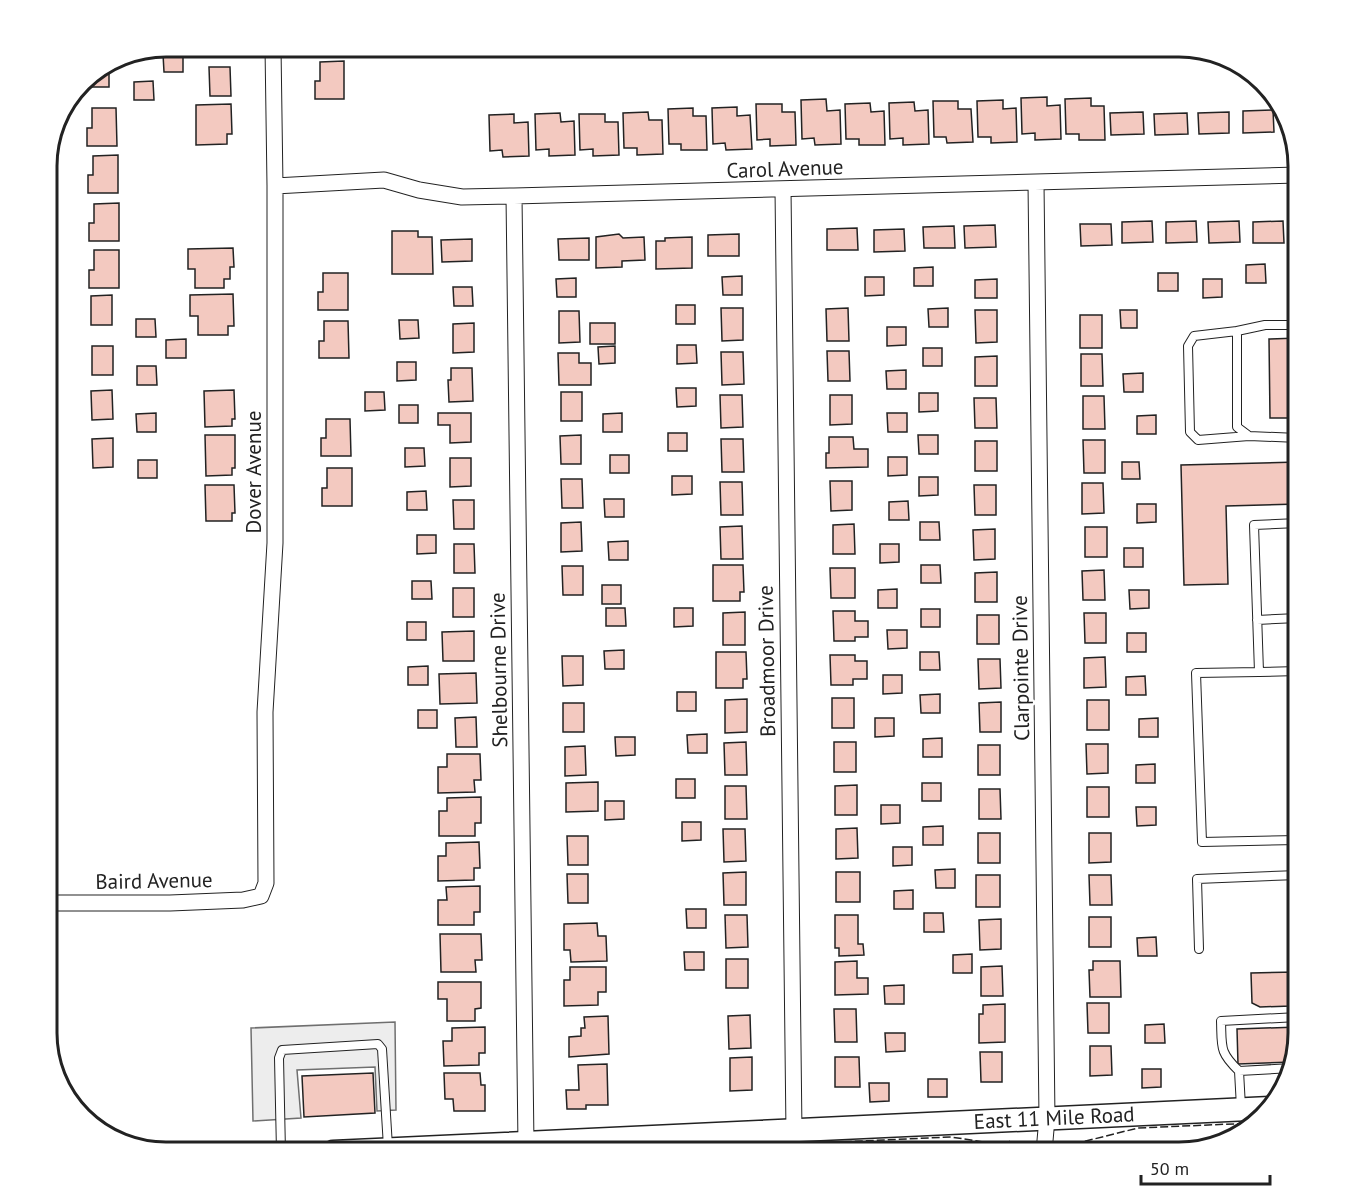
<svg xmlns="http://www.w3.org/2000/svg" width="1345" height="1199" viewBox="0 0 1345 1199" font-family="'PT Sans',sans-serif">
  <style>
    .parking { fill: #ededed; stroke: #6f6f6f; stroke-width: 1.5 }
    .building { fill: #f3c9c0; stroke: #222; stroke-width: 1.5 }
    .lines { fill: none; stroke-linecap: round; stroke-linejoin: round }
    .service-casing { stroke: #222; stroke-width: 10 }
    .minor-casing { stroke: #222; stroke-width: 17 }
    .secondary-casing { stroke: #222; stroke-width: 25 }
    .service { stroke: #fff; stroke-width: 8 }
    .minor { stroke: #fff; stroke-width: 15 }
    .secondary { stroke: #fff; stroke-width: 22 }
    .fence { stroke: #222; stroke-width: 1.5; stroke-dasharray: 8 3; stroke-linecap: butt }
    .labels { text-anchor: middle; stroke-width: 4.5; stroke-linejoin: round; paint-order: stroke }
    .street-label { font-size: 21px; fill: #222; stroke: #fff }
    .rim { fill: none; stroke: #222; stroke-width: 3 }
  </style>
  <rect width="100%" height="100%" fill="#fff"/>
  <!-- parking -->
  <path class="parking" d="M395,1022L396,1110L377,1111L375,1067L297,1070L301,1118L253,1121L251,1028Z"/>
  <!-- building -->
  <path class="building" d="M316,47H346V52H316Z
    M163,54H183V72H164Z
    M344,61V99H315V81H320V62Z
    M109,62V87H89L88,75Z
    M209,67H230L231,96H210Z
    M153,81L154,100H134V82Z
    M1047,97V106L1060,105L1061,139L1035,140V133L1022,134L1021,98Z
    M1091,98V106H1104L1105,140H1079V134H1066L1065,99Z
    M826,99L827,111L840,110L841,144L815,145L814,138L802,139L801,100Z
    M1003,100V109L1016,108L1017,142L991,143V137H978L977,101Z
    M933,101H958V109H971L973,142L947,143L946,137H934Z
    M914,102L915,111L928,110L929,144L903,145V138L890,139L889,103Z
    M870,103L871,112L884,111L885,145H859V139H846L845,104Z
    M231,104L232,134H227V144L196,145V105Z
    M756,104H782V112H795L796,145L770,146V139L757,140Z
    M737,107V116L750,115L752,149L726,150L725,143L713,144L712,108Z
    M92,108H116L117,146H87V128H92Z
    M693,108V116H706L707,150H681V144H669L668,109Z
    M1273,110L1274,132L1243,133V111Z
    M648,112L649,120H662L663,154L637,155V148H624L623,113Z
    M1143,112L1144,134L1111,135L1110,113Z
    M1229,112V133L1199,134L1198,113Z
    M560,113L561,122L574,121L575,155L549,156V149L536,150L535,114Z
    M1187,113L1188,134L1155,135L1154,114Z
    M514,114V123L528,122L529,156L503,157L502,150L490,151L489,115Z
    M579,114H605V122H618L619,155L593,156V149L580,150Z
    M118,155V193H88V175H93V156Z
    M119,203V241H89V223H94V204Z
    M1293,219H1298V240L1294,241Z
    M1152,221L1153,242L1122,243V222Z
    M1196,221L1197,242L1166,243V222Z
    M1239,221L1240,242L1209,243L1208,222Z
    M1283,221L1284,243H1253V222Z
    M1080,224H1111L1112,245L1081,246Z
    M995,225L996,247L965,248L964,226Z
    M954,226L955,248H924L923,227Z
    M857,228L858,250H827V229Z
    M904,229L905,251L874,252V230Z
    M392,231H418V237H432L433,274H392Z
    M619,234L623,238L644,237L645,260L622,261V267L596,268V237Z
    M739,234V256H708V235Z
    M692,237V268L656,269V241H665V238Z
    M589,238V260H559L558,239Z
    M472,239V261L442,262L441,240Z
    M233,248L234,267H230V279H224V288H195V269H188V249Z
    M94,250H119V288H89V270H94Z
    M1265,264L1266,283H1246V265Z
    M933,267V286H914V268Z
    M323,273H348V310H318V292H323Z
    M1158,273H1178V291H1158Z
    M742,276V295H723L722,277Z
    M1289,276H1298V295H1289Z
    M865,277H884V295L865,296Z
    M576,278V297H557L556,279Z
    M997,279V298H975V280Z
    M1203,279H1222V297L1203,298Z
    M453,287H472L473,306H454Z
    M233,294L234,326H228V335H198V316H190V295Z
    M112,295V325H91V296Z
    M676,305H695V324H676Z
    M721,308H743V340L722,341Z
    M848,308L849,341H827L826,309Z
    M948,308V327H929L928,309Z
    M975,310H997V342L976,343Z
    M1120,310H1137V328H1121Z
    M559,311H579L580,342L559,343Z
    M1080,315H1102V348H1080Z
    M136,319H155L156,337H136Z
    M399,320H418L419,338L400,339Z
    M324,321H348L349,358H319V341H324Z
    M474,323V352L453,353V324Z
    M590,323H615V344H590Z
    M887,327H906V345L887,346Z
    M1298,338V418H1270L1269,339Z
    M186,339V358H166V340Z
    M677,345H696L697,363L677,364Z
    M92,346H113V375H92Z
    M615,346V363L599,364L598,347Z
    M923,348H942V366H923Z
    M827,351H849L850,381H828Z
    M721,352H743L744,384L722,385Z
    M558,353H579V363H591V385H559Z
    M1081,354H1102L1103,386H1081Z
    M997,356V386H975V357Z
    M397,362H416V380L397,381Z
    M137,366H156L157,385H137Z
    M451,368H472L473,401L449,402L448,380H451Z
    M906,370V389H887L886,371Z
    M1143,373V392H1124L1123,374Z
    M676,388H696V406L677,407Z
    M112,390L113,419L92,420L91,391Z
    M234,390L235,419H232V426L205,427L204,391Z
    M365,392H384L385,410L365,411Z
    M561,392H582V421H561Z
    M919,393H938V411L919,412Z
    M720,395H742L743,427L721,428Z
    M830,395H852V424L830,425Z
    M1083,396H1104L1105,429H1083Z
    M974,398H996L997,428H975Z
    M399,405H418V423H399Z
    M156,413V432H137L136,414Z
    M438,413H471V442L450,443V425H438Z
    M622,413V432H603V414Z
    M887,413H907V432H888Z
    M1156,415V434H1137V416Z
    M326,419H350L351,456H321V438H326Z
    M668,433H687V451H668Z
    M205,435H235V468H232V475L206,476Z
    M581,435V464H561L560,436Z
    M918,435H938V454H919Z
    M829,437H853L854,449H868V467L826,468V453H829Z
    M113,438V467L93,468L92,439Z
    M721,439H743L744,472H722Z
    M1083,440H1105V473H1084Z
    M975,441H997V471H975Z
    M405,448H424L425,466L405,467Z
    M610,455H629V473H610Z
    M888,457H907V475L888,476Z
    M450,458H471V486L450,487Z
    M138,460H157V478H138Z
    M1122,462H1139L1140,479H1122Z
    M1298,462V504L1226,506L1228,584L1184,585L1181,465Z
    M327,468H352V506H322V488H327Z
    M672,476H692V494L672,495Z
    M919,477H938V495L919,496Z
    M561,479H582L583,508H562Z
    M830,481H852V510L831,511Z
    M720,482H742L743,515H721Z
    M1082,483H1103L1104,513L1082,514Z
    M205,485H234L235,513H232V521H206Z
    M974,485H996V515H975Z
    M426,491L427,510H407V492Z
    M604,499H624V517H605Z
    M453,500H474V529H454Z
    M908,501L909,520H889V502Z
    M1137,504H1156V522L1137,523Z
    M581,522L582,551L561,552V523Z
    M920,522H939L940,540H920Z
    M854,524L855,554H833V525Z
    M742,526L743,559H721L720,527Z
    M1085,527H1107V557H1085Z
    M995,529V559L974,560L973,530Z
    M417,535H436V553L417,554Z
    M628,541V560H609L608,542Z
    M454,544H474L475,573H454Z
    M880,544H899V562L880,563Z
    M1124,548H1143V567H1124Z
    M713,565H743L744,592H740V601H713Z
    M921,565H940L941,583H921Z
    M562,566H583V595H563Z
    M830,568H855V598H831Z
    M1104,570L1105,600H1083L1082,571Z
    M997,572V602H975V573Z
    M412,581H431L432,599H412Z
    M602,585H621V604H602Z
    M453,588H474V617H453Z
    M897,589V608H878V590Z
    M1129,590H1149V608L1130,609Z
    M606,608H625L626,626H606Z
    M674,608H693V626L674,627Z
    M921,609H940V627H921Z
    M833,611H855V621H868V637H855V641H834Z
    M745,612V645H723V613Z
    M1084,613H1106V643H1085Z
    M977,615H999V644H977Z
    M407,622H426V640H407Z
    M887,630H907V648L888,649Z
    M474,631V661H443L442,632Z
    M1127,633H1146V652H1127Z
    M624,650V669H605L604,651Z
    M716,652H746L747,679H743V688H716Z
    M920,652H939L940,670H920Z
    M830,655H855V661H867V679H853V685H831Z
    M562,656H583V685L563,686Z
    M1105,657L1106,687L1084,688V658Z
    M978,659H1000L1001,688L979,689Z
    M428,666V685H408V667Z
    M476,673L477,703L440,704L439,674Z
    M883,675H902V693L883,694Z
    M1145,676L1146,695H1126V677Z
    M677,692H696V711H677Z
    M940,694V713H921L920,695Z
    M832,698H854V728H832Z
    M747,699V732L725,733V700Z
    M1087,700H1109V730H1087Z
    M1001,702V732H980L979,703Z
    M563,703H584V732H563Z
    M418,710H437V728H418Z
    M476,717L477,747H456L455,718Z
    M875,718H894V736L875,737Z
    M1158,718V737H1139V719Z
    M707,734V753H688L687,735Z
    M615,737H635V755L616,756Z
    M942,738V757H923V739Z
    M746,742L747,775H725L724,743Z
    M834,742H856V772H834Z
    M1086,744H1108V773L1087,774Z
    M978,745H1000V775H978Z
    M585,746L586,775L565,776V747Z
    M447,754H480L481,780H474L475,792L438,793V767H447Z
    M1155,764V783H1136V765Z
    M676,779H695V798H676Z
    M598,782V811L566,812V783Z
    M922,783H941V801H922Z
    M857,785V815H835V786Z
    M725,786H746L747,819H725Z
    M1087,787H1109V817H1087Z
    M979,789H1000L1001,819H979Z
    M481,797V823H475V836H439V811H447V798Z
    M605,801H624V819L605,820Z
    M881,805H900V823L881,824Z
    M1136,807H1156V825L1137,826Z
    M682,822H701V840L682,841Z
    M943,826V845H923V827Z
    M857,828L858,858L836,859V829Z
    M723,829H745L746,861L724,862Z
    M978,833H1000V863H978Z
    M1089,833H1111V862L1089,863Z
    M567,836H588V865H568Z
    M479,842L480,868H474V880L438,881V856H446V843Z
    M893,847H912V865L893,866Z
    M955,869V888H936L935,870Z
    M746,872V905H724L723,873Z
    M836,872H860V902H836Z
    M567,874H588V903H568Z
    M976,875H1000V907H976Z
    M1089,875H1111L1112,905H1090Z
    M480,886V912H474V925H438V900H447L446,887Z
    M913,890V909H894V891Z
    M686,909H706V928H687Z
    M924,913H943L944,932H924Z
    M725,915H747L748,947L726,948Z
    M835,915H858V944H863L864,955L839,956V948H835Z
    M1089,917H1111V947H1089Z
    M1001,919V949L980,950L979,920Z
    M597,923L598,936H606L607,961L571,962L570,950H564V924Z
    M440,934H481L482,960H475L476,972H441Z
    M1156,937L1157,956H1138L1137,938Z
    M684,952H704V970H685Z
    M972,954V973H953V955Z
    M726,959H748V988H726Z
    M857,961V978H868V994L835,995V962Z
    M1093,961H1120L1121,997H1090L1089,970H1093Z
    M1002,966L1003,996H981V967Z
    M570,967H606V992H598V1005L564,1006V980H570Z
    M1297,972L1298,1002L1291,1006L1260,1007L1252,1003L1251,973Z
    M438,982H481V1008L475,1009V1021H447V999H438Z
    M904,985V1004H885L884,986Z
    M1087,1003H1109V1033H1088Z
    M1005,1004V1042L979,1043V1014H983V1005Z
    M834,1009H856L857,1042H835Z
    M750,1015L751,1048L729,1049L728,1016Z
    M608,1016L609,1054L569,1057V1037L581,1036V1028H585L584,1017Z
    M1164,1024L1165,1043H1145V1025Z
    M485,1027V1053H479V1065L444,1066L443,1041H452V1028Z
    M1298,1027V1041L1293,1062L1238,1064L1237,1029Z
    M885,1033H905V1051L886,1052Z
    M1090,1046H1111L1112,1075L1090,1076Z
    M980,1052H1002V1082H981Z
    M752,1057V1090L730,1091V1058Z
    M835,1057H859L860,1087H835Z
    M607,1064L608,1105H586V1109H567L566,1090H579L578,1065Z
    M1142,1069H1161V1087L1142,1088Z
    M373,1073L375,1113L304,1117L302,1076Z
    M444,1073H480L481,1085H485V1111H454L453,1099H445Z
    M928,1079H947V1097H928Z
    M869,1083H889V1101L870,1102Z"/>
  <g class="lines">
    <!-- service casing -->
    <g class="service-casing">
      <path id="service" d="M1237,331L1194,336L1188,346L1190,432L1198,440L1249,436
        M1298,438L1249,436L1237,427V331L1265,325H1298
        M1257,620L1298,618
        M1298,671L1259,672L1254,525L1298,523
        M1259,672L1196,673L1202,842L1298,840
        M1199,949L1197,879L1298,875
        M1239,1071C1219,1052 1222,1047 1221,1021L1298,1017
        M1241,1107L1239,1071L1292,1068
        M281,1152L279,1058L282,1050L378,1044L382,1049L388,1147"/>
    </g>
    <!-- minor casing -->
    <g class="minor-casing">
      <path id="minor" d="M1036,183L1047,1118L1044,1152
        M275,186L384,180L419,190L462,197L514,196L1298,175
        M783,189L794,1132
        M514,196L526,1144
        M47,542L49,505L47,317
        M47,903H170L243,900L261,896L266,883L265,712L275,543V186L273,47"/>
    </g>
    <!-- secondary casing -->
    <g class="secondary-casing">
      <g id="secondary">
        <path id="s1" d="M333,1152L1270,1108"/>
      </g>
    </g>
    <!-- service -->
    <use href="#service" class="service"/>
    <!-- minor -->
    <use href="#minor" class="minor"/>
    <!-- secondary -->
    <use href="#secondary" class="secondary"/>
    <!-- fence -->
    <path class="fence" d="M1064,1148L1070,1145L1138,1128L1255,1123
      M613,1152L951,1137L1004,1145L1010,1141"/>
  </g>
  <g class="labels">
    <!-- street labels -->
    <g class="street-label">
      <text transform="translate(785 169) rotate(-2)" y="7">Carol Avenue</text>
      <text transform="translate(254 472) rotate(-90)" y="7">Dover Avenue</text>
      <text transform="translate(767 661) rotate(-91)" y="7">Broadmoor Drive</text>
      <text transform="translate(1021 668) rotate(-91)" y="7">Clarpointe Drive</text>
      <text transform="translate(499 670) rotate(-91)" y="7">Shelbourne Drive</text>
      <text transform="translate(154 881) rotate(-1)" y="7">Baird Avenue</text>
      <text dy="7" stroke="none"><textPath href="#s1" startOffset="722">East 11 Mile Road</textPath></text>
    </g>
  </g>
  <!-- crop -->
  <path d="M0 0H1345V1199H0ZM166 57H1179A109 109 0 0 1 1288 166V1033A109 109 0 0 1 1179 1142H166A109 109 0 0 1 57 1033V166A109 109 0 0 1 166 57Z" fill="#fff" fill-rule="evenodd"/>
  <path class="rim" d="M166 57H1179A109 109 0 0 1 1288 166V1033A109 109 0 0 1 1179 1142H166A109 109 0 0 1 57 1033V166A109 109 0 0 1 166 57Z"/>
  <!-- scale -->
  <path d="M1141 1175v9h129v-9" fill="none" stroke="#222222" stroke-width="3"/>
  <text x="1150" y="1175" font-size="18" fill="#222222" stroke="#ffffff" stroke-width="4.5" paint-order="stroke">50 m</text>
</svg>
